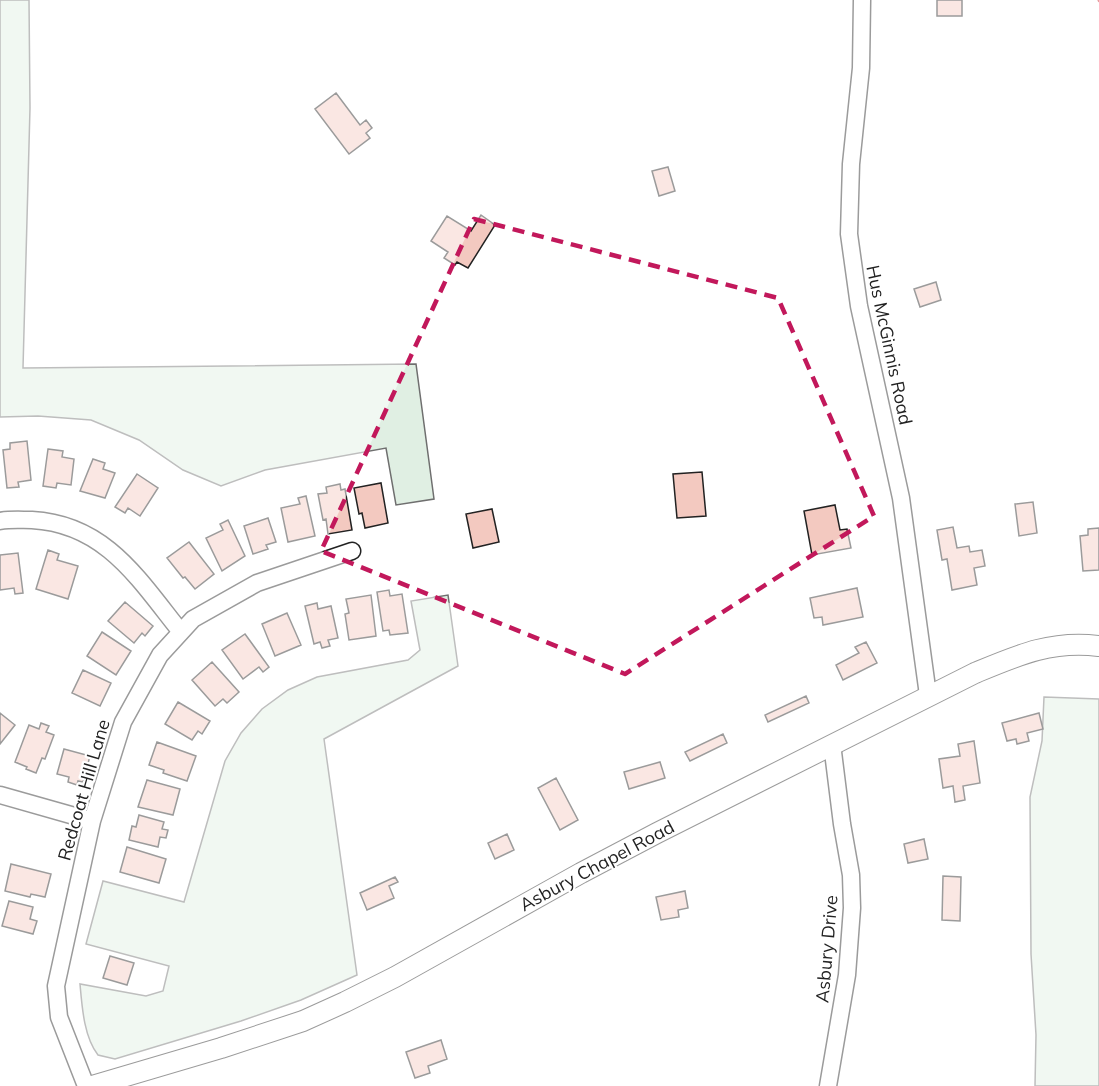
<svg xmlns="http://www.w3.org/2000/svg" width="1099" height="1086" viewBox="0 0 1099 1086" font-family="Mulish,sans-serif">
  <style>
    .green { fill: #e0efe3; stroke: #6f6f6f; stroke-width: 1.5 }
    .building { fill: #f3c9c0; stroke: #222; stroke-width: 1.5 }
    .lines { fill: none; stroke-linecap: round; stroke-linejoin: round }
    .minor-casing { stroke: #222; stroke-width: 19 }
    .major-casing { stroke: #222; stroke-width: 22 }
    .minor { stroke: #fff; stroke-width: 16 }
    .major { stroke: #fff; stroke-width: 20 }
    .power { stroke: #c62828; stroke-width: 1.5; stroke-dasharray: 21 4.5 3 4.5; stroke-linecap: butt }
    .marked { fill: none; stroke: #c2185b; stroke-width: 4.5; stroke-dasharray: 12 8; stroke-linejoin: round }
    .labels { text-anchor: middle; stroke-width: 4.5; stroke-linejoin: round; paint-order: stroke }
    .street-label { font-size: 18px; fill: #222; stroke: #fff }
  </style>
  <rect width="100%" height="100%" fill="#fff"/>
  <!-- green -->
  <path class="green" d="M0,0H29L30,108L23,368L416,364L434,499L396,505L386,448L265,470L221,486L183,470L139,440L91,420L38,416L0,417Z
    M448,595L458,666L324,739L357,975L301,1000L241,1021L115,1059L98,1055C84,1037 82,1007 80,984L146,996L163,991L169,966L86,944L103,881L184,902L225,761L241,733L262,709L288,690L317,677L408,660L420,650L411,601Z
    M1044,697L1099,699V1086H1035L1036,1035L1031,954L1030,797L1042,741Z"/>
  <!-- building -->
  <path class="building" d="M937,0H962V16H937Z
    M336,93L360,125L366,120L372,128L366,133L370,138L349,154L315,109Z
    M668,167L675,191L659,196L652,171Z
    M481,215L495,225L468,268L457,262L455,265L444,258L448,252L431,241L447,216L471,231Z
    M936,282L941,300L920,307L914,289Z
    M27,441L31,480L18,482L19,487L7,488L3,450L10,449V443Z
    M48,449L63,451L62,457L74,459L71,485L57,483L56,488L43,486Z
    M93,459L105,463L103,469L115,473L105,498L80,491Z
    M702,472L706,516L677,518L673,474Z
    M137,474L158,488L140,516L128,508L125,513L115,507Z
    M381,483L388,523L365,528L362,513L359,514L354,488Z
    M340,484L341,490L345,489L352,530L328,534L326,519L323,520L318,494L327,493L326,487Z
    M306,496L315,536L288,542L281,508L300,504L298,498Z
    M1033,502L1037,533L1019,536L1015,504Z
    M835,505L840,530L847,529L851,548L812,555L804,511Z
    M492,509L499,542L473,548L466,514Z
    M268,518L276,542L266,545L268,549L253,554L244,526Z
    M228,520L245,556L222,571L206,538L223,530L220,524Z
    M953,527L957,548L969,546L970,552L982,550L985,566L974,568L977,585L952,590L947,559L942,560L937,530Z
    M1099,528V570L1083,571L1080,536L1088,535V529Z
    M189,542L214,574L195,589L185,577L183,578L167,558Z
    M48,550L59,554L57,560L78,566L68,599L36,589Z
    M18,553L23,593L15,594L14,588L0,590V555Z
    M857,588L863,617L823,625L822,617L814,618L810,598Z
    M389,590L390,596L402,594L408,633L390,635L389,630L383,631L377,592Z
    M371,595L376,636L349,640L345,614L349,613L346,599Z
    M125,602L153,626L145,636L142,633L134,643L108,621Z
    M317,603L318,609L331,606L338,638L328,640L330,646L322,648L320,642L314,644L305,606Z
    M287,613L301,645L275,656L262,624Z
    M102,632L131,651L116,675L87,656Z
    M245,634L269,667L263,672L259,667L243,679L222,650Z
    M866,642L877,663L843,680L836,665L859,653L855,647Z
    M212,662L239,692L227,703L223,699L215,706L192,680Z
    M83,670L111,683L100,706L72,693Z
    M806,696L809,703L768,722L765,715Z
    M178,702L210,721L202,734L198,731L192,740L165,724Z
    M0,713L15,725L0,744Z
    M1039,713L1043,729L1027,733L1029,741L1017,744L1016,739L1007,741L1002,723Z
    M41,723L49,726L46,732L54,735L45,759L42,758L36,773L26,769L27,767L15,762L29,725L39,729Z
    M723,734L727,743L690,761L685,752Z
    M974,741L980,783L963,786L965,800L955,802L953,786L943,788L939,759L960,756L958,744Z
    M157,742L196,756L187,781L163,773L164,770L149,765Z
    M64,749L90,756L83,782L78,781L77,785L68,782L69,777L57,774Z
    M660,762L665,778L629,789L624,772Z
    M556,778L578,820L560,830L538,788Z
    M147,780L180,789L173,815L138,807Z
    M139,815L164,822L162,829L168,830L166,838L160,837L158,847L129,840L132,826L136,827Z
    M507,834L514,850L495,859L488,843Z
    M924,839L928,859L908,863L904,844Z
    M127,847L166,859L159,883L120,872Z
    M11,864L51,874L45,897L31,894L30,897L5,891Z
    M943,876L961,877L960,921L942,920Z
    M395,877L398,882L389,886L394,898L367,910L360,893Z
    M685,891L688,908L678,910L679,917L661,920L656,897Z
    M9,901L33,907L30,919L37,921L33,934L2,926Z
    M110,956L134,963L127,985L103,978Z
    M441,1040L447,1059L428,1066L430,1073L415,1078L406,1052Z"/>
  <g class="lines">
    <!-- minor casing -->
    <g class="minor-casing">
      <path id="minor" d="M862,0L861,68L851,164L849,234L859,306L901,498L928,695
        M0,521C11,519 21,520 32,520C106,524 139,580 181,632
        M0,795L92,821
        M86,1086L59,1017L56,986L92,821L123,722L160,655L193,619L257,583L352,551
        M828,1086L847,975L852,908L851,875L842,824L832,744"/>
    </g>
    <!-- major casing -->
    <g class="major-casing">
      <path id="major" d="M92,1086L221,1048L303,1021L345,1002L395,977L581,873L657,833L975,673C1018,655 1052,640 1099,646"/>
    </g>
    <!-- minor -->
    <use href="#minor" class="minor"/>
    <!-- major -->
    <use href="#major" class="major"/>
    <!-- power -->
    <path class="power" d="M1098,0L1099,2"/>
  </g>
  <!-- marked area -->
  <path d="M0 0H1099V1086H0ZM474,219L778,298L874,516L625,674L321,551Z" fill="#fff" fill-opacity=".55" fill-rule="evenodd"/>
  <path class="marked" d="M474,219L778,298L874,516L625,674L321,551Z"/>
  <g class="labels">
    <!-- street labels -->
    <g class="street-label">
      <text transform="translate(889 345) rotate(78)" y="6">Hus McGinnis Road</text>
      <text transform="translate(84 790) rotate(-74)" y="6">Redcoat Hill Lane</text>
      <text transform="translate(597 866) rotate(-28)" y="6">Asbury Chapel Road</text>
      <text transform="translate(827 949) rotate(-85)" y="6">Asbury Drive</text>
    </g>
  </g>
</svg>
